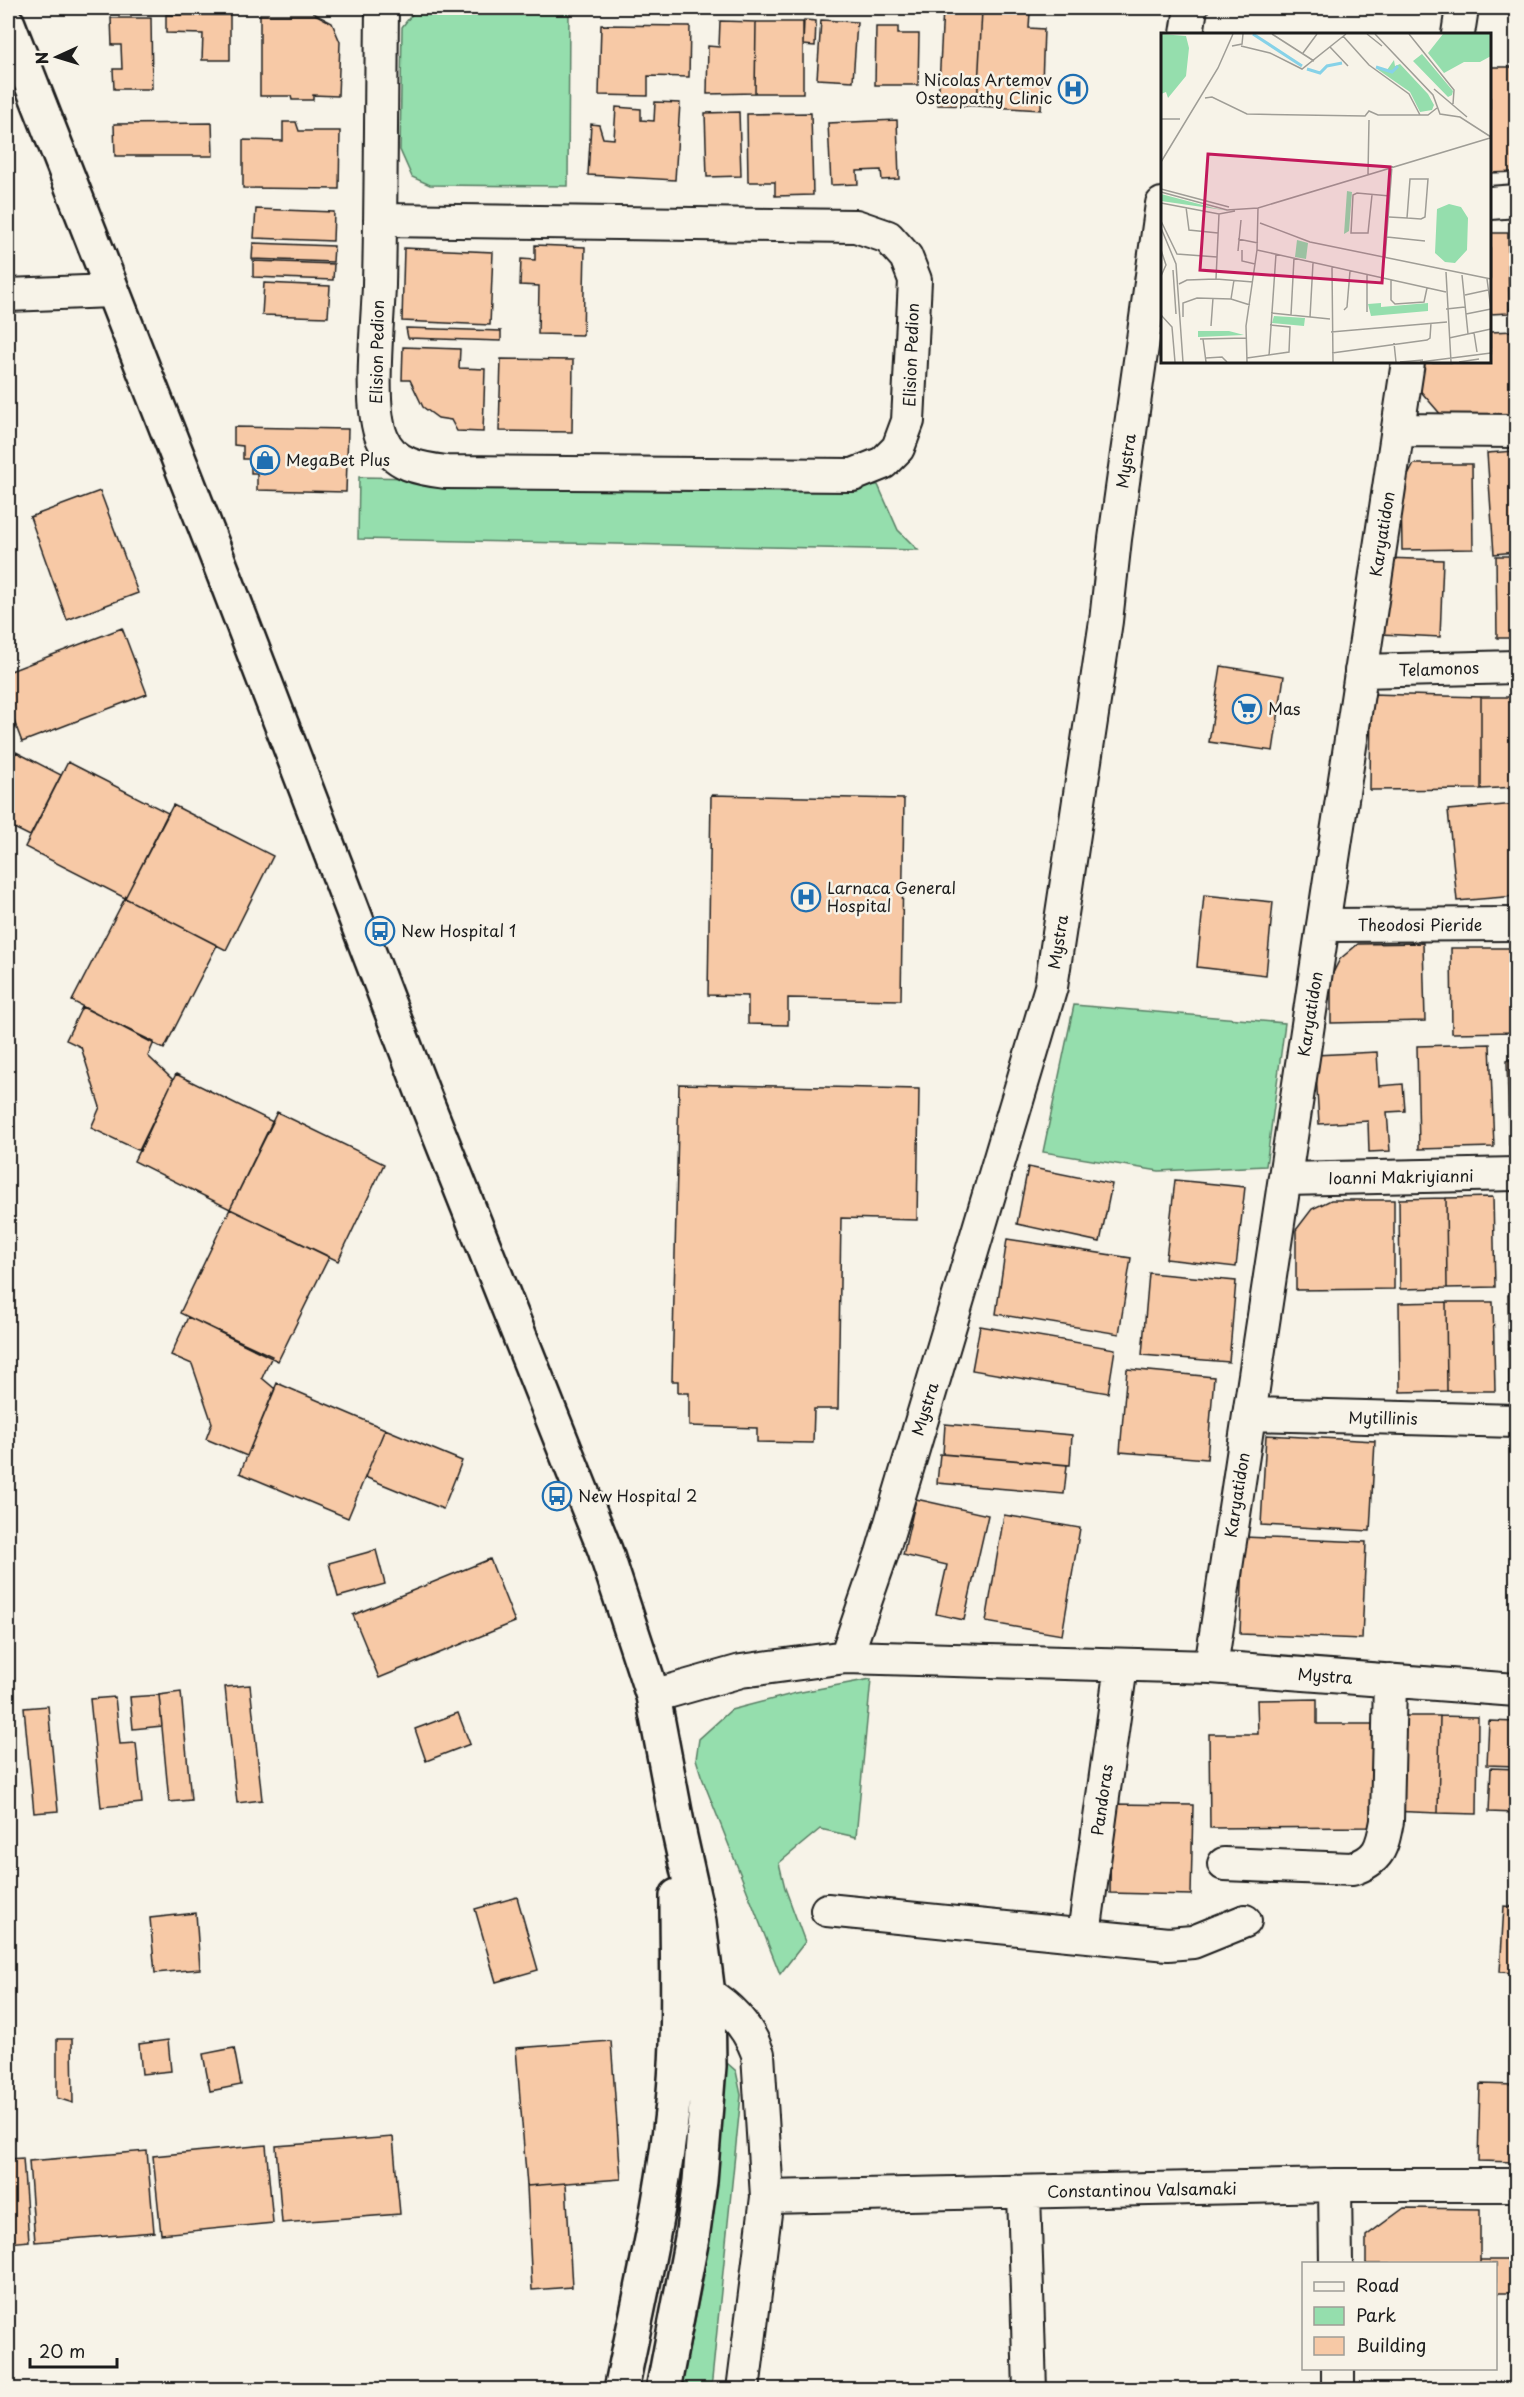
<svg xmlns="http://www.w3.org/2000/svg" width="1524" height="2397" viewBox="0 0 1524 2397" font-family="'Playpen Sans',sans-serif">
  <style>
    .green { fill: #95dead; stroke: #587d64; stroke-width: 1.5 }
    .building { fill: #f7c9a6; stroke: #1c1c1c; stroke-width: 1.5 }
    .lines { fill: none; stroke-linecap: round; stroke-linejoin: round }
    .minor-casing { stroke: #1c1c1c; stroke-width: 36 }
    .tertiary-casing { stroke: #1c1c1c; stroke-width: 38 }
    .minor { stroke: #f7f3e8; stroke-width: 32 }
    .tertiary { stroke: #f7f3e8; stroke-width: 33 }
    .labels { text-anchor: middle; stroke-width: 5; stroke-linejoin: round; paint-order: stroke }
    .poi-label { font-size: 16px; fill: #1c1c1c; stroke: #f7f3e8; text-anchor: start }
    .street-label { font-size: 16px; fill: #1c1c1c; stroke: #f7f3e8 }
    .inset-river { fill: none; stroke: #87d2e8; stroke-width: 3 }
    .inset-road { fill: none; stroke: #9f9d96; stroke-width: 1.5 }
    .view { fill: #c2185b; fill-opacity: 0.15; stroke: #c2185b; stroke-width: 3 }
    .inset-edge { fill: none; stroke: #1c1c1c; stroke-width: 3 }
  </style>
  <rect width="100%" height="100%" fill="#f7f3e8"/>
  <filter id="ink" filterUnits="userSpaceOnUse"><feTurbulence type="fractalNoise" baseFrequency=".0167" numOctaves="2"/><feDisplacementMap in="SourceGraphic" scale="12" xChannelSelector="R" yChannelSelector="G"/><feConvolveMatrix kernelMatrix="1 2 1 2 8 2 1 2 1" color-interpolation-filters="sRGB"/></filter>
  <g filter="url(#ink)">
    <!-- green -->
    <path class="green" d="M417,8H569L568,186L430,185L412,177L400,150L402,27Z
      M359,477L878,485L898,530L918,550L358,539Z
      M1074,1005L1285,1023L1266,1166L1159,1171L1043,1152Z
      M871,1679L856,1837L820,1829L779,1863L785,1888L805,1942L780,1974L701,1775L696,1759L699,1739L731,1710L796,1693Z
      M727,2063L736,2071L741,2095L711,2389L681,2390L704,2275Z"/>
    <!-- building -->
    <path class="building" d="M943,8L982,10L977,106L938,105Z
      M982,10L1030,12L1029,28L1044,29L1041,110L977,106Z
      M260,14H315L332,23L340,42L338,96L313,95V100H292L291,96H260Z
      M166,15H230V60H202L203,34L166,33Z
      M111,18H151L152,89H114L113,69H122L121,45H112Z
      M804,20L816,21L815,46L803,45Z
      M821,20L857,22L853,81L817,79Z
      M720,21L756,22L755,93L707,94L708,46L719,47Z
      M756,22H803V93H755Z
      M601,25L690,26L689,77L648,76V96L599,95Z
      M876,27H898V34H919L918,85H875Z
      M1490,67H1516V172L1490,173Z
      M655,102L680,103L675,180L588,175L591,124L599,125L603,138L614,139L616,107L641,109V120L654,121Z
      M739,112L741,176L707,177L705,113Z
      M811,113L813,195L775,196V182H748L747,114Z
      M897,120L899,179L882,180L881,170L857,171L858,184L831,185L828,123Z
      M283,122H296L299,131H340L339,189L243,188V140L283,141Z
      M212,123L213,156H115L114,124Z
      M256,209L334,212L333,241L254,238Z
      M1490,233H1508L1509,313L1490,314Z
      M253,243L334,246L333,262L252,259Z
      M535,245L585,247L583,335L538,334L539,286L520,285L521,259L535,260Z
      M404,248L493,252L490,325L402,321Z
      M253,261L334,264L333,280L253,277Z
      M264,283L330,286L328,317L262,315Z
      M406,328L501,331V341L408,338Z
      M1516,331V414L1443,417L1417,387L1422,362H1490V332Z
      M403,347L460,349L459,368L485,369L483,432L457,431L451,420L438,418L423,407L410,380H402Z
      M501,359L573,360L572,432L499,431Z
      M234,427L348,429L346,492L257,490V473H251V459H243V446L234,445Z
      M1516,451V552L1494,554L1487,453Z
      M1414,464H1472L1473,549L1402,550L1401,489Z
      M100,491L138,593L67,620L30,517Z
      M1496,556H1516V638H1497Z
      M1385,558L1443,560L1440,637L1381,634Z
      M122,628L147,694L22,742L8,705V672Z
      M1221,666L1284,676L1273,751L1209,742Z
      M1371,694L1481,697V789L1370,790Z
      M1481,697H1516V787L1481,789Z
      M16,752L61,775L30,836L8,825V769Z
      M68,762L168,813L125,898L25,847Z
      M711,795L904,799L901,1000L788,998V1025L748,1024V996L708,995Z
      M1516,804V896L1457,901L1448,810Z
      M173,805L273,856L226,950L125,898Z
      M1204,895L1273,902L1266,975L1197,967Z
      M125,898L217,945L164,1049L72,1001Z
      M1423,943L1425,1021L1331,1023V977L1340,959L1358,944Z
      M1451,948H1516V1032L1452,1033Z
      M82,1007L154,1042L148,1056L173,1080L140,1151L91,1128L100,1107L81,1047L66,1040Z
      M1490,1044L1494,1147L1419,1149L1417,1046Z
      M1377,1052L1379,1086L1403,1084L1405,1111L1387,1112L1390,1151L1369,1152L1368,1121L1319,1124L1315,1055Z
      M1507,1060H1516V1145H1509Z
      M176,1074L273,1122L230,1209L134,1161Z
      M679,1084L919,1089L917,1220L841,1218L838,1409H814L813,1443L757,1442V1428L689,1426V1393H678V1381H672Z
      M277,1112L384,1164L338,1261L230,1209Z
      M1028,1167L1112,1184L1100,1242L1017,1224Z
      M1175,1180L1245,1187L1236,1267L1166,1259Z
      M1493,1197L1495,1287L1447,1288L1446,1198Z
      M1446,1198L1447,1288L1400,1289L1399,1199Z
      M1513,1198H1516V1285H1513Z
      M1331,1200H1394V1289L1296,1290V1230L1312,1209Z
      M230,1209L329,1257L278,1361L180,1313Z
      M1007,1239L1131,1258L1119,1334L996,1314Z
      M1149,1273L1236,1281L1229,1362L1142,1355Z
      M1508,1295H1516V1384L1509,1385Z
      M1446,1302L1447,1391L1400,1392L1399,1303Z
      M1446,1302H1493L1495,1391H1447Z
      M188,1317L272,1356L262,1378L275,1389L247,1456L206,1439L212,1423L192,1364L171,1355Z
      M980,1326L1115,1349L1108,1393L972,1370Z
      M1127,1369L1214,1377L1207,1459L1120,1452Z
      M277,1383L385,1429L348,1518L240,1473Z
      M945,1424L1072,1435L1070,1465L943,1454Z
      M385,1429L462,1461L443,1509L365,1477Z
      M1266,1435L1375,1441L1370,1531L1261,1525Z
      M940,1454L1067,1465L1064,1494L937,1483Z
      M916,1499L988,1515L964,1620L936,1614L947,1565L903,1555Z
      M1004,1515L1080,1528L1062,1635L986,1622Z
      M1244,1537L1366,1542L1362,1639L1240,1634Z
      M376,1550L385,1584L338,1597L329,1563Z
      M490,1559L515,1622L379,1678L353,1615Z
      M250,1685L262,1800L237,1803L225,1687Z
      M181,1692L191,1800L169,1802L159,1695Z
      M159,1695L162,1726L133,1729L130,1697Z
      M115,1697L120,1744L136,1743L142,1803L101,1807L90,1699Z
      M1317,1699V1724H1376L1377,1827L1210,1828L1209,1734H1258L1257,1700Z
      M48,1706L58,1811L34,1813L24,1708Z
      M458,1713L470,1744L426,1761L415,1729Z
      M1394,1716H1440L1438,1813L1390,1811Z
      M1440,1716L1478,1717L1477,1814L1438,1813Z
      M1489,1721L1516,1722V1766L1487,1765Z
      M1491,1768L1516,1769V1813L1489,1812Z
      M1111,1804L1193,1805L1191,1895L1110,1893Z
      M517,1897L538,1970L496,1982L475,1909Z
      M1504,1906L1516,1907V1973L1500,1972Z
      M196,1913L200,1969L155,1973L150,1918Z
      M57,2039H72L73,2103L57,2098Z
      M168,2040L171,2071L142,2074L139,2044Z
      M611,2041L621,2179L527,2186L516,2048Z
      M234,2048L241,2085L210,2091L203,2054Z
      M1480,2084L1516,2085V2162L1478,2161Z
      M393,2137L400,2214L282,2223L276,2146Z
      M266,2145L273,2223L161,2234L153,2156Z
      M147,2151L154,2232L35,2242L29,2161Z
      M23,2158L29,2241L8,2243V2159Z
      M566,2183L572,2287L532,2290L527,2186Z
      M1404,2208L1480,2209V2264H1366V2236Z
      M1480,2260H1516V2293H1496V2264H1480Z"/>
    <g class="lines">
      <!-- minor casing -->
      <g class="minor-casing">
        <path id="minor" d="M1187,34L1191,8
          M1458,34L1462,8
          M1490,203L1516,201
          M380,220L856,226L888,237L906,257L915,280L908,421L898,448L883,463L853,475L446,472C421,469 393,465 382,438C368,406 378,322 379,285C381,192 381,100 382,8
          M8,295L111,291
          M1398,430L1516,431
          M1361,671L1516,667
          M1323,925L1516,924
          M1285,1179L1516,1174
          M1249,1414L1516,1421
          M846,1657L882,1553L1051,987L1106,621L1115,539L1162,204
          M1211,1667L1408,362
          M653,1696L741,1671L846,1657L1211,1667L1516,1690
          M1224,1864L1352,1869C1379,1860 1382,1848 1387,1821L1390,1680
          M827,1910L1168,1944L1193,1942L1245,1921
          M1084,1934L1121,1666
          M708,1994C731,2008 749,2029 758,2054L767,2197L743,2390
          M1335,2185L1336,2264
          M1024,2193L1030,2390
          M767,2197L1335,2185H1516
          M1338,2368V2390"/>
      </g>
      <!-- tertiary casing -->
      <g class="tertiary-casing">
        <path id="tertiary" d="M8,24L221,567L422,1091L605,1550L653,1696L678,1828L699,1922L708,1994L709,2066L700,2181L692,2238L663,2390
          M621,2390C641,2291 665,2192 674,2092C680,2027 677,1962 677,1896"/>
      </g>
      <!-- minor -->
      <use href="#minor" class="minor"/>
      <!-- tertiary -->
      <use href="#tertiary" class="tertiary"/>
    </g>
  </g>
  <!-- icons -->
  <defs>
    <g id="hospital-ring" transform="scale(1.5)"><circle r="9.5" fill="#f7f3e8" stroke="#1f6fb2" stroke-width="1.5"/><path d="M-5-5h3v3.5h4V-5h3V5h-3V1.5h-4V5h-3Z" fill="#1f6fb2"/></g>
    <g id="shop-ring" transform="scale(1.5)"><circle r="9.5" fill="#f7f3e8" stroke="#1f6fb2" stroke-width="1.5"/><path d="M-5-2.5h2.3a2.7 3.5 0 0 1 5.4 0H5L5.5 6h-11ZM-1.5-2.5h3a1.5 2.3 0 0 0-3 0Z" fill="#1f6fb2"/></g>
    <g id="supermarket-ring" transform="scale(1.5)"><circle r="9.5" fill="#f7f3e8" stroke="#1f6fb2" stroke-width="1.5"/><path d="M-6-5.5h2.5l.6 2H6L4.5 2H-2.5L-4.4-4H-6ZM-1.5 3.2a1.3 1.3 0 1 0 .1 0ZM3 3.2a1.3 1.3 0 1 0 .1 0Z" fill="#1f6fb2"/></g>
    <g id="bus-ring" transform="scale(1.5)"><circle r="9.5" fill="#f7f3e8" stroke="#1f6fb2" stroke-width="1.5"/><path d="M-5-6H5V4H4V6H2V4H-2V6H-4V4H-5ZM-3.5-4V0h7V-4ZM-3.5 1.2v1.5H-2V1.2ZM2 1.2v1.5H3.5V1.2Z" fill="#1f6fb2"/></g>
  </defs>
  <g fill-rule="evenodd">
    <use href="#hospital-ring" x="1073" y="89"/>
    <use href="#shop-ring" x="265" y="460"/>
    <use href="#supermarket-ring" x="1247" y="709"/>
    <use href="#hospital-ring" x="806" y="897"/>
    <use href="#bus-ring" x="380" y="931"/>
    <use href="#bus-ring" x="557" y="1496"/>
  </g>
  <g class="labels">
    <!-- poi labels -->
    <g class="poi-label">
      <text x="1052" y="86" text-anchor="end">Nicolas Artemov<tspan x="1052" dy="18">Osteopathy Clinic</tspan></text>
      <text x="286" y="466">MegaBet Plus</text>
      <text x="1268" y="715">Mas</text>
      <text x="827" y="894">Larnaca General<tspan x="827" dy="18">Hospital</tspan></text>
      <text x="401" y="937">New Hospital 1</text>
      <text x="578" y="1502">New Hospital 2</text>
    </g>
    <!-- street labels -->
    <g class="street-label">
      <text transform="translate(377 352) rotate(-89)" y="6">Elision Pedion</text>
      <text transform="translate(911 355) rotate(-88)" y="6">Elision Pedion</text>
      <text transform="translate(1126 461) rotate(-82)" y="6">Mystra</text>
      <text transform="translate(1382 534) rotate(-81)" y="6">Karyatidon</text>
      <text transform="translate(1439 669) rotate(-2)" y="6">Telamonos</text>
      <text x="1420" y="931">Theodosi Pieride</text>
      <text transform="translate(1058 942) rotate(-81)" y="6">Mystra</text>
      <text transform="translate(1310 1014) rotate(-81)" y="6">Karyatidon</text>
      <text transform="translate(1401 1177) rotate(-1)" y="6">Ioanni Makriyianni</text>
      <text transform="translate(925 1409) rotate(-73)" y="6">Mystra</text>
      <text transform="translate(1383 1418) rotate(1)" y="6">Mytillinis</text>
      <text transform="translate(1237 1495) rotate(-81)" y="6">Karyatidon</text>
      <text transform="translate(1325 1676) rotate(4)" y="6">Mystra</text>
      <text transform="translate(1102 1800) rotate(-82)" y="6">Pandoras</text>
      <text transform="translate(1142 2190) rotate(-1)" y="6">Constantinou Valsamaki</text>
    </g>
  </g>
  <!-- overview -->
  <g transform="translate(1161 33)">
    <rect width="330" height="330" fill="#f7f3e8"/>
    <path d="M0,1L25,3L28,15L25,43L7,65L5,59L0,61ZM282,1H330V23L319,29H303L283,40L267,20ZM261,21L292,58L291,62L287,64L252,28ZM233,27L234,33L239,31L267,61L273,72L271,77L259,79L249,59L216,36L226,37ZM186,158L191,159L188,198L183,201ZM0,161L53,175L69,178L0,168ZM288,171L300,174L307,185L306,217L294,230L284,229L274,220L276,176ZM136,207L147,210L145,226L134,224ZM220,270V274L267,270V278L210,283L207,271ZM113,283L144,285L143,293L111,290ZM37,298H68L83,302L37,304Z" fill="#95dead"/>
    <path class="inset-river" d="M92,1L141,33M215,34L231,39L237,33M146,36L159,40L166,33L181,30"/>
    <path class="inset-road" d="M111,1L153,28M206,1L221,13M214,1L272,62L279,81L299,84L330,104M248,1L293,57L292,71M182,3L208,32L248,61L259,82M71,13L81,11L82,1M80,13L109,20L141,36L185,1M169,14L187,33M142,20L156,1M273,56L306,84M44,65L51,64L86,81L204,83L208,78L217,82H267L276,75M0,86H19M0,129L57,35L72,1M207,141L208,87M0,156L68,174M0,159L66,177L97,175L329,105M211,162L207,200H190L192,162L196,160L229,163M0,170L58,181L74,178M25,174L28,197L57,200M228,184L246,185L260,186L264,184L267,146H249L246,185M0,188L16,221L56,224M99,190L149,209L330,246M0,195L15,231L22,329M226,204L264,208M77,206L97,210M0,217L5,232L0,243M81,217V228L94,231M96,217L285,259M77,218L80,187M224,225L231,133M171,234L172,329M12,237L15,281M285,239L290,329M206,242V279M301,242L307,301M55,246L58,181M326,246L330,276M230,247V267L234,271L263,269L266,255M18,251L26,247L55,246L92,249M304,262L327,257M70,266L73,247M285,276L304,274M183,277L186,274L189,238M110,280L169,286M305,281L330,276M0,282L11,294L14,329M130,282L133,225M22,284V270L36,265L70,266L89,272M149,284L152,230M50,293L52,265M170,299L286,289M313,300L316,319M288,305L330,296M39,306L85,305M42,306L45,329M233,310L235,329M171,320L266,307L269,305L270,290M108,323L115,221M45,325L61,324L66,329M86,325L128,319L129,294L109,292M86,329L85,293L96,217L97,175M239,329L262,327M259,329L330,320M298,329L318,326"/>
    <path class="view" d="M47,121L229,134L221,250L39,237Z"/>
    <rect width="330" height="330" class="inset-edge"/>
  </g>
  <!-- margin -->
  <rect width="1524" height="2397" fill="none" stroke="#f7f3e8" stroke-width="30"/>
  <rect x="15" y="15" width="1494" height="2367" fill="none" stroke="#1c1c1c" stroke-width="2" filter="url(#ink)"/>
  <!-- legend -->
  <rect x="1302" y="2262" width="195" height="108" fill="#f7f3e8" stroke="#9f9d96" stroke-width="1.5"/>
  <rect x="1314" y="2282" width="30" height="9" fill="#f7f3e8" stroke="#9f9d96" stroke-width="1.5"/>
  <text x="1356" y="2292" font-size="18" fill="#1c1c1c">Road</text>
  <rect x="1314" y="2307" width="30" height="18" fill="#95dead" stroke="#9f9d96" stroke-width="1.5"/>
  <text x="1356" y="2322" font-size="18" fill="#1c1c1c">Park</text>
  <rect x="1314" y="2337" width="30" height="18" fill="#f7c9a6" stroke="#9f9d96" stroke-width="1.5"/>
  <text x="1356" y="2352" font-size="18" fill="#1c1c1c">Building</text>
  <!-- north arrow -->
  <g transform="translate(57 57) rotate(266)" stroke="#f7f3e8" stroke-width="4.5" paint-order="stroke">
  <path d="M0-4.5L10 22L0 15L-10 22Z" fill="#1c1c1c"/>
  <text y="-9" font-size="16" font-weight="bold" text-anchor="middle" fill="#1c1c1c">N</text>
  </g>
  <!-- scale -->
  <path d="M30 2358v9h87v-9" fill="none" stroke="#1c1c1c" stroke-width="3"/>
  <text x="39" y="2358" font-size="18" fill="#1c1c1c" stroke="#f7f3e8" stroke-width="4.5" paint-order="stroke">20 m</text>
</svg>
